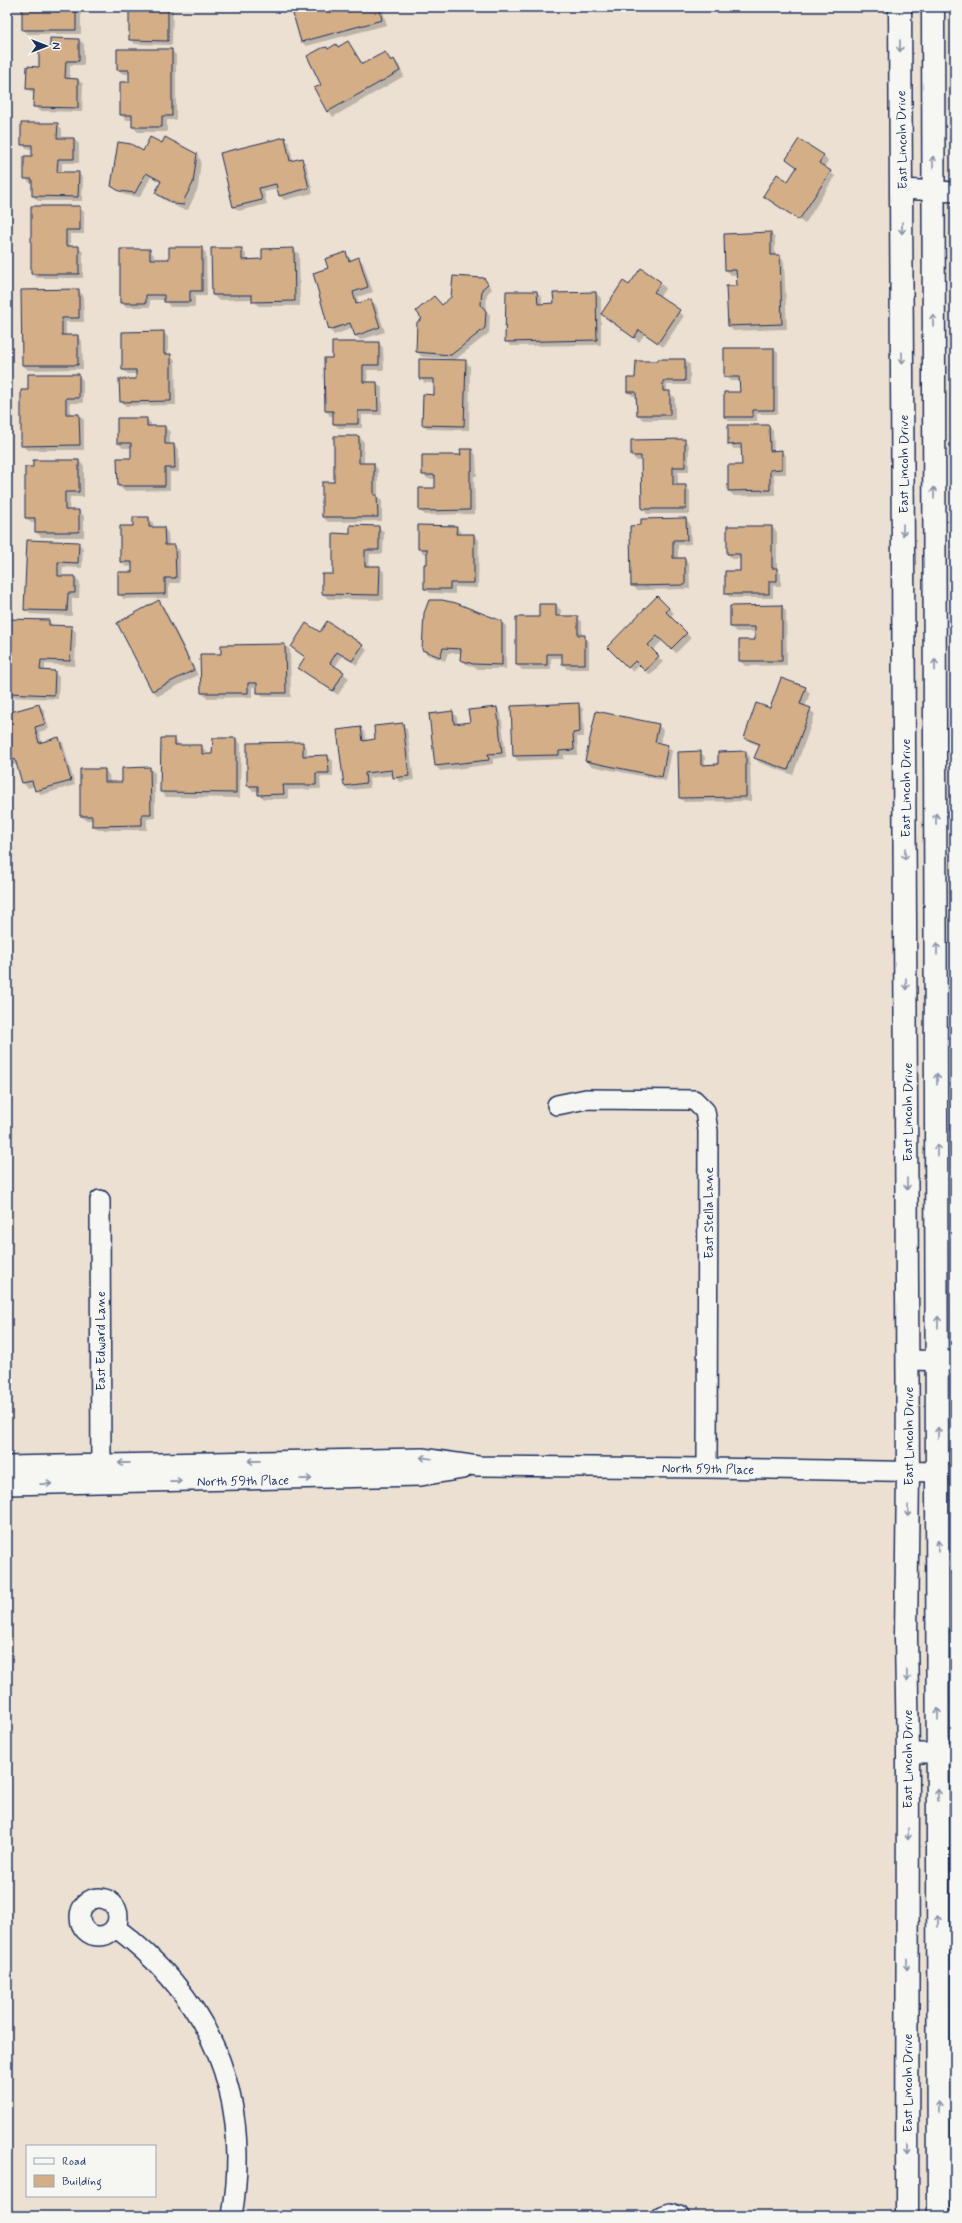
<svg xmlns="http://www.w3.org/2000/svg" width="962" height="2223" viewBox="0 0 962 2223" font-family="Mynerve,sans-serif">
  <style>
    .shadow { fill: #0003 }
    .building { fill: #d4ae86; stroke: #1b2f5e }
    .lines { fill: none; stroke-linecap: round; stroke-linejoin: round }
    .street-casing { stroke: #1b2f5e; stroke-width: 22 }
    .secondary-casing { stroke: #1b2f5e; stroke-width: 25 }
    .street { stroke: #f6f6f2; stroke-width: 19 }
    .secondary { stroke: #f6f6f2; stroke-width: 22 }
    .oneway { stroke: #8892a8 }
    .labels { text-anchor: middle; stroke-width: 3.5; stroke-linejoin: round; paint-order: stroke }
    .street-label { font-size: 13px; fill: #1b2f5e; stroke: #f6f6f2 }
  </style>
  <rect width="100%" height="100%" fill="#ece0d2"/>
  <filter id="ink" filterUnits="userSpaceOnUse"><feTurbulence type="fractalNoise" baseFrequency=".025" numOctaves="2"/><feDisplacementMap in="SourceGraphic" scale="8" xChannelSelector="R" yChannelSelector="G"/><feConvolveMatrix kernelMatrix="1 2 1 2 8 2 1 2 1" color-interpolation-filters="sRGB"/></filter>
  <g filter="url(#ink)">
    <!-- shadow -->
    <path class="shadow" d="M23,7H69V9H76L81,14V34H28L23,29Z
      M130,7H173L172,45L135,44L130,39Z
      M292,7H382L387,25L306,46L301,41Z
      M51,39L79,40L84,44V65H70V79L78,80L83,84L82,112L39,111L34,106L35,94L27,89L51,48Z
      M348,42L363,64L385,53L392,62L394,60L399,65L404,76L333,117L315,89L322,85L313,69L328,50Z
      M171,50L176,55V120H167V132H138L133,127V120H126L121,115L130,83V74H123L118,70Z
      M57,124L62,129V139H74L79,144V163H62V173H78L83,178L82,201H38L33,196V183H30L25,178L33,157V149H27L22,144Z
      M284,138L289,143L293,161L301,159L306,164L313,193L284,200L279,195L278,189L264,192L267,204L239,211L234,207Z
      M143,152L196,155L201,160L198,188L188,210L181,209L161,198L156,193L161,183L151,177L140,197L125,195L112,186Z
      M823,156L828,161L824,167L835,176L805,224L764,196L788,183L798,168L787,159Z
      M79,207L84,212V234H70V247H78L83,252V278H37L32,273Z
      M770,233L775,238V256H779L784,261L787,329L733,331L729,326L727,287H738L737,275H731L726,270Z
      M201,248L206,253L207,296H195V307H170L165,300H150V307H126L121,302L149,250L154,255V260H170Z
      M212,249H241L246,254V261L263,260V250L294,249L299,254L300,306H258L253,299L218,300L213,295Z
      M346,253L352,261L359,259L363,263L373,292L357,297L359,304L371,300L376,305L385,332L360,340L355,335L353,328L334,335L330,330L329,268Z
      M641,269L666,288L659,297L684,316L663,347L645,334L639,342L602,314L629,287Z
      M484,279L492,289L487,294L486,310L490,316L489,333L456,359L422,357L417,352L442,306Z
      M78,290L83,295L84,322H66V336H78L82,341L83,369L28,370L23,365L22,291Z
      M537,292L542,297V304H555L596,293L601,298V345L511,346L506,341Z
      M163,332L168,337V355L175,360L176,405L126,406L121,401L137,380V374H128L123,370Z
      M379,343L383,348L384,370H367L368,383H377L382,388V415H362V428H339L334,424V416H330L326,411L333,359Z
      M773,349L778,353V414H757V421H729L725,416L741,393L740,381H730L725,376Z
      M685,360L690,365V385H667V392L675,397V420H643L638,415L637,396H633L628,392L636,379Z
      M465,361L470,366L469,430L428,429L423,424L435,396V383H425L420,378Z
      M78,375L83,380V403H70L71,415H79L84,420V450H27L22,445L29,391Z
      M146,419L151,423V427H165L170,432V445H174L179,450V472H170V490L124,491L119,486L133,459L132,448H123L118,443Z
      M769,426L773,431L774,452L781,451L786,456V474H774L775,495L734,496L729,491L743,466L742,449H734L729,444Z
      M359,437L364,442V464H373L378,469V497L382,501V521L328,522L323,517L335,483Z
      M684,440L689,445V472H678V486H685L690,491V514H647L643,509L642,461H637L632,456Z
      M472,450L476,455L477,476H474L475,514L425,515L420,510L436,489V479H428L423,474Z
      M79,461L84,466V497H70L69,511H79L84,516V537H41L36,532V523H31L26,518Z
      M149,518L153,523L154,528H164L168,533L169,546H175L180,551V583H169V598L124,599L119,594L133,572V566L126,567L121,562L134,527Z
      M686,519L690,524L691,544L678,545V559H684L689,564L690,589L637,590L632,585Z
      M379,527L384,532L383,554H370L369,567H379L384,572V600L328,599L323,594L334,575Z
      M456,527L461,532V535H474L479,540L478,588L455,587V594L430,593L425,588L428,554H424L419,549Z
      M772,527L777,532V569L781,574V586H773V598H731L726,594L741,572V559H732L728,554Z
      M28,541L78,543L83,548L82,568L63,567L62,577H75L80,582L79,598H72V616L30,614L25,609Z
      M657,597L674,613L670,617L691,638L676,653L663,640L652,651L663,662L650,675L640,665L633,672L608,647Z
      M158,601L163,606L198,675L158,696L153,691L118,623Z
      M556,605L561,610V617H577L582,622V636L589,641V669H567L563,664V658H551V670H522L517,665L540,618Z
      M782,606L786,611L787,665L745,666L740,661L756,641V632H736L731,627Z
      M7,620L49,621L54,627H71L76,632L75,666L45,664V671L54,672L59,677L58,699L7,697Z
      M501,621L506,626V669H478L466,664L462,659V653H448L445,661L428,655L423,650Z
      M285,645L290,650L291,697H263L258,692V687H252V697L207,698L202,693L222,655V646Z
      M362,645L367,650L357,665L342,656L335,667L349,678L338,695L299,668L306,658L292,647Z
      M805,688L810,693L805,707L815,714L793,775L760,763L755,758L760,746L750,742L745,737L771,709Z
      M578,704L583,709L584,737H577L578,755H564V759L518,761L514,756Z
      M39,705L44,710L49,729L39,732L42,743L58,738L63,743L75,785L41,795L35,786L28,788L23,783L18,764L13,765L7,756V714Z
      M496,708L501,713L506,757L493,759V764L440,771L436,766L452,712L457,717L458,725L471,723Z
      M402,724L407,729L414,780L399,782L394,775L369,778L370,788L349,790L344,786L361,728L365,733L367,741L377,740Z
      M658,725L663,730L660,744L667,746L672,751L666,781L591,766L586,761Z
      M175,739L180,746H201L206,751V755H213L236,739L241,744L240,798L166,797L161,792Z
      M302,743L307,748V757L328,756L333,761V777H320L321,789L288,790V799H264L259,794V791H253L248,786Z
      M700,752L705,757V766L719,765L745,752L750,757L751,801L684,802L680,798Z
      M150,768L155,773V818L147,819V830H98L93,825V820H86L81,816L105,770L109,775L110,783H123Z"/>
    <!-- building -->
    <path class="building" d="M22,7L76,8V30H22Z
      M129,7H168V41L129,40Z
      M291,7H379L382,20L301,42Z
      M50,38L79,39V61H66L65,78L78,79V108L33,107L34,89H26L27,66L39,67V47H50Z
      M348,41L362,64L385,52L391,61L394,59L400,71L327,112L314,88L321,85L307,56L322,48L327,47L328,49L336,44L338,47Z
      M117,49H172V116H162V127H132V115H120V82H129V70H117Z
      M21,123H58L57,138H74V159H58L57,172H79L78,197L32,196V179H24V156H32V145H21Z
      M150,137L162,143L165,137L197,154L193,183L185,198L184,205L175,204L155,193L161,181L146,173L135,193L119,191L111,186L118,142L131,144L143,151Z
      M285,137L290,161L302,158L309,188L279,196L276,184L259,188L262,200L233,207L220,153Z
      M799,139L824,155L819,163L831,171L799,220L763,196L777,174L788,181L797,167L786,159Z
      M31,206H80V230H66V246H79V274H31Z
      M771,232V255H780L782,324L728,326L726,286H737L736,270H725L724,234Z
      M169,247H202V291H190V302H164V295H146V303H120V249H150V259H169Z
      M211,248H242V260L262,259V249L294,248L295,301L252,302V295H212Z
      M346,252L349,261L359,257L368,287L353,292L356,304L371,299L380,327L355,336L350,323L329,330L313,273L328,268L325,259Z
      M641,268L661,282L654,292L680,310L658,343L639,330L634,338L601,314L623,281L629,285Z
      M453,276L484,278L488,284L482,289L481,305L486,311L485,328L451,355L416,352L417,322L422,319L416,311L434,296L442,305L451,297Z
      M79,289V318H62V335H78V365H22L21,290Z
      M506,291H537L538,304L554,303L553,293L596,292L597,340L505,342Z
      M164,331V354H171V401L120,402L119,379H136V370H122V332Z
      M332,342H379V365H363V382H377L378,411H358V424H333V411H325L324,358H332Z
      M724,348H774V410H753V417H724V392H740L739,377H724Z
      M419,359L466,360L464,426L422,425L423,394L434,395V379H419Z
      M658,359H685V381H663V391H670V415H637L636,392H627V378H635L636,361H658Z
      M28,374H79V398H66V414H79L80,445L21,446V390H28Z
      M117,418H147V426H165V444H174L175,468H165V486H118L117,458H131V443H117Z
      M728,425H769L770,451L782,450V469L770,470V490L728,491V465H742L741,444L728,445Z
      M334,436H359V463H374V495H377L378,517H322V482H334Z
      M685,439V467H673V485H686V509H642L641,456H631V440Z
      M460,449H472V471H470V510L419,511V488H435V475H422V455H461Z
      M33,460H79V492H65V510H79V532H35V518H25V467H33Z
      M133,517H149V527H164L165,545H175L176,578H165V594L118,595V572H132V562H120V526H133Z
      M686,518L687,540H673V558H685V585L631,586L630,526L641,525V519Z
      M350,525L379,526V550H365V566H380L379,595L322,594V574H333V533L350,534Z
      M418,525L457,526L456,534H474V583H450V589H424V564H427V549H418Z
      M727,526H772V568H777V581H769V594H725V571H740V554H727Z
      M27,540L79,542L78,563L58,562V576H75V593H68L67,611L24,610Z
      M657,596L669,608L666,612L687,633L671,649L657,636L648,645L659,656L645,671L635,661L628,668L607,647Z
      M159,600L194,670L152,691L117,623Z
      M429,600H442L456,603L502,621V665L473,664L460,660L461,649L443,648L440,657L422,650L424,613Z
      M539,604H556V616H578V635H585V664H562V654H547V665H516V617H539Z
      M782,605V661H739V640H755V627H730V606Z
      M7,619L49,620V625L72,626L70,661L41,660L40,670L55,671L54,695L7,693Z
      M327,621L363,645L352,661L337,652L330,663L344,672L333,691L298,668L305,657L291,647L306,623L320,632Z
      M285,644L286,693H257V683H248V693H201L200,654H221V645Z
      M781,678L806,687L800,704L811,708L788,770L754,758L760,744L744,738L756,703L770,708Z
      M579,703L580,732L573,733L574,750L559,751V755L513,756L511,706Z
      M39,704L45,724L35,727L39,743L59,737L71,781L35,791L32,781L22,783L15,759L7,761V713Z
      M497,707L502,753L488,754L489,760L435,766L429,714L453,711L454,724L470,722L468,710Z
      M596,711L659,724L655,742L668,745L662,777L585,761Z
      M403,723L409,776L393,778L392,770L365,773L366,783L344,786L337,730L361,727L363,741L375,739L374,726Z
      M161,738H175V745H202V754H212L213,738H236V793L160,792Z
      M303,742V756L328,755L329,773H316V785H283L284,794L258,795V786H247V743Z
      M701,751V765L718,764V752L746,751V797L679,798L678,752Z
      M150,767L151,814H142V825L92,826V816H80V769H105V782H122V768Z"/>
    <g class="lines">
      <!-- street casing -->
      <g class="street-casing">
        <path id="street" d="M902,189L955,192
          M557,1105L586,1099L694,1100L705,1111L708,1131L707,1468
          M100,1200L101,1476
          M907,1360L955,1361
          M7,1466L422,1458L478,1466L707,1468L938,1472
          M7,1485L421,1476L463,1469
          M908,1753H955
          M80 1917a19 19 0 1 1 38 0a19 19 0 1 1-38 0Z
          M115,1927C212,2000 252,2096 232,2216
          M661,2216L670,2213L679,2216"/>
      </g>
      <!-- secondary casing -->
      <g class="secondary-casing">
        <path id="secondary" d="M900,7L908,1472L906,1637L908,1753L907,2216
          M933,7L939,2216"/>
      </g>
      <!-- street -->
      <use href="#street" class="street"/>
      <!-- secondary -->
      <use href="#secondary" class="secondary"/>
    </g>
    <!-- one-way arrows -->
    <defs><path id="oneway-shaft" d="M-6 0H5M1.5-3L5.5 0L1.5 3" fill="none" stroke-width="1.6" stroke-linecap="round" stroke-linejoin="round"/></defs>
    <g class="oneway">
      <use href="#oneway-shaft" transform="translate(900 46) rotate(90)"/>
      <use href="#oneway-shaft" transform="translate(933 162) rotate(-90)"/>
      <use href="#oneway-shaft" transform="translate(902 228) rotate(90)"/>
      <use href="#oneway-shaft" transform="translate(933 320) rotate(-90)"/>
      <use href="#oneway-shaft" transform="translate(902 358) rotate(90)"/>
      <use href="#oneway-shaft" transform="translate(934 493) rotate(-90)"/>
      <use href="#oneway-shaft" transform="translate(903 530) rotate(90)"/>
      <use href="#oneway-shaft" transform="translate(935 665) rotate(-90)"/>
      <use href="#oneway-shaft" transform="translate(936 819) rotate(-90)"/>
      <use href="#oneway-shaft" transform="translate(905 854) rotate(90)"/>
      <use href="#oneway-shaft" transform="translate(937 949) rotate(-90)"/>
      <use href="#oneway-shaft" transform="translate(906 984) rotate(90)"/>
      <use href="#oneway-shaft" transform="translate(937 1079) rotate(-90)"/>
      <use href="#oneway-shaft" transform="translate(937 1150) rotate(-90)"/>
      <use href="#oneway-shaft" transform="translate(907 1184) rotate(90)"/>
      <use href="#oneway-shaft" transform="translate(938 1322) rotate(-90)"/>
      <use href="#oneway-shaft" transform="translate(938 1433) rotate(-90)"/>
      <use href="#oneway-shaft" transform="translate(426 1458) rotate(-173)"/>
      <use href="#oneway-shaft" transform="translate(254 1461) rotate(179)"/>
      <use href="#oneway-shaft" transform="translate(124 1463) rotate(179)"/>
      <use href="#oneway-shaft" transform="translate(306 1479) rotate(-1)"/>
      <use href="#oneway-shaft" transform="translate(176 1481) rotate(-1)"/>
      <use href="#oneway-shaft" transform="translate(46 1484) rotate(-1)"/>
      <use href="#oneway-shaft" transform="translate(908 1511) rotate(91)"/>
      <use href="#oneway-shaft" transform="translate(938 1546) rotate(-90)"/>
      <use href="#oneway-shaft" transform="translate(907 1676) rotate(89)"/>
      <use href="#oneway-shaft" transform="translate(938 1714) rotate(-90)"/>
      <use href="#oneway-shaft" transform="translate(938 1795) rotate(-90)"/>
      <use href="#oneway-shaft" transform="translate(908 1834) rotate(90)"/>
      <use href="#oneway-shaft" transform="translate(938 1921) rotate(-90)"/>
      <use href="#oneway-shaft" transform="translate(907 1964) rotate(90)"/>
      <use href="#oneway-shaft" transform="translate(939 2107) rotate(-90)"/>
      <use href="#oneway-shaft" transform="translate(907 2150) rotate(90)"/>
    </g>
  </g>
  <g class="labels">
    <!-- street labels -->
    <g class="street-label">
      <text transform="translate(901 140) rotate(-91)" y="5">East Lincoln Drive</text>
      <text transform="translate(903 464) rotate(-90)" y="5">East Lincoln Drive</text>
      <text transform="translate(905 788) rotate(-90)" y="5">East Lincoln Drive</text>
      <text transform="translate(907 1112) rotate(-90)" y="5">East Lincoln Drive</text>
      <text transform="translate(708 1213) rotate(-90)" y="5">East Stella Lane</text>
      <text transform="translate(100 1341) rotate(-90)" y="5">East Edward Lane</text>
      <text transform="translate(908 1436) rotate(-90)" y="5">East Lincoln Drive</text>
      <text transform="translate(708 1468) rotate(1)" y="5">North 59th Place</text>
      <text transform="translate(243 1480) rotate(-1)" y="5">North 59th Place</text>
      <text transform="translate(907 1759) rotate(-90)" y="5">East Lincoln Drive</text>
      <text transform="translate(907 2083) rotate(-90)" y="5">East Lincoln Drive</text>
    </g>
  </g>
  <!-- margin -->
  <rect width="962" height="2223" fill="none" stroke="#f6f6f2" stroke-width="24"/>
  <rect x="12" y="12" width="938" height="2199" fill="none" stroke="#1b2f5e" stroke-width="1.5" filter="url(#ink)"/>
  <!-- legend -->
  <rect x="26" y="2145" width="130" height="52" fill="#f6f6f2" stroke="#9ea6b7"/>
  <rect x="34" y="2158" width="20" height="6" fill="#f6f6f2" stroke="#9ea6b7"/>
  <text x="62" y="2165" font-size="12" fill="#1b2f5e">Road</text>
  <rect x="34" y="2175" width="20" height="12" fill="#d4ae86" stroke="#9ea6b7"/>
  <text x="62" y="2185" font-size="12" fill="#1b2f5e">Building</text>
  <!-- north arrow -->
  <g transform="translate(46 46) rotate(90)" stroke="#f6f6f2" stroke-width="3" paint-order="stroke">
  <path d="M0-3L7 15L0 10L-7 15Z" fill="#1b2f5e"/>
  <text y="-6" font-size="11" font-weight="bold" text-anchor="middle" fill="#1b2f5e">N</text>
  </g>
</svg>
